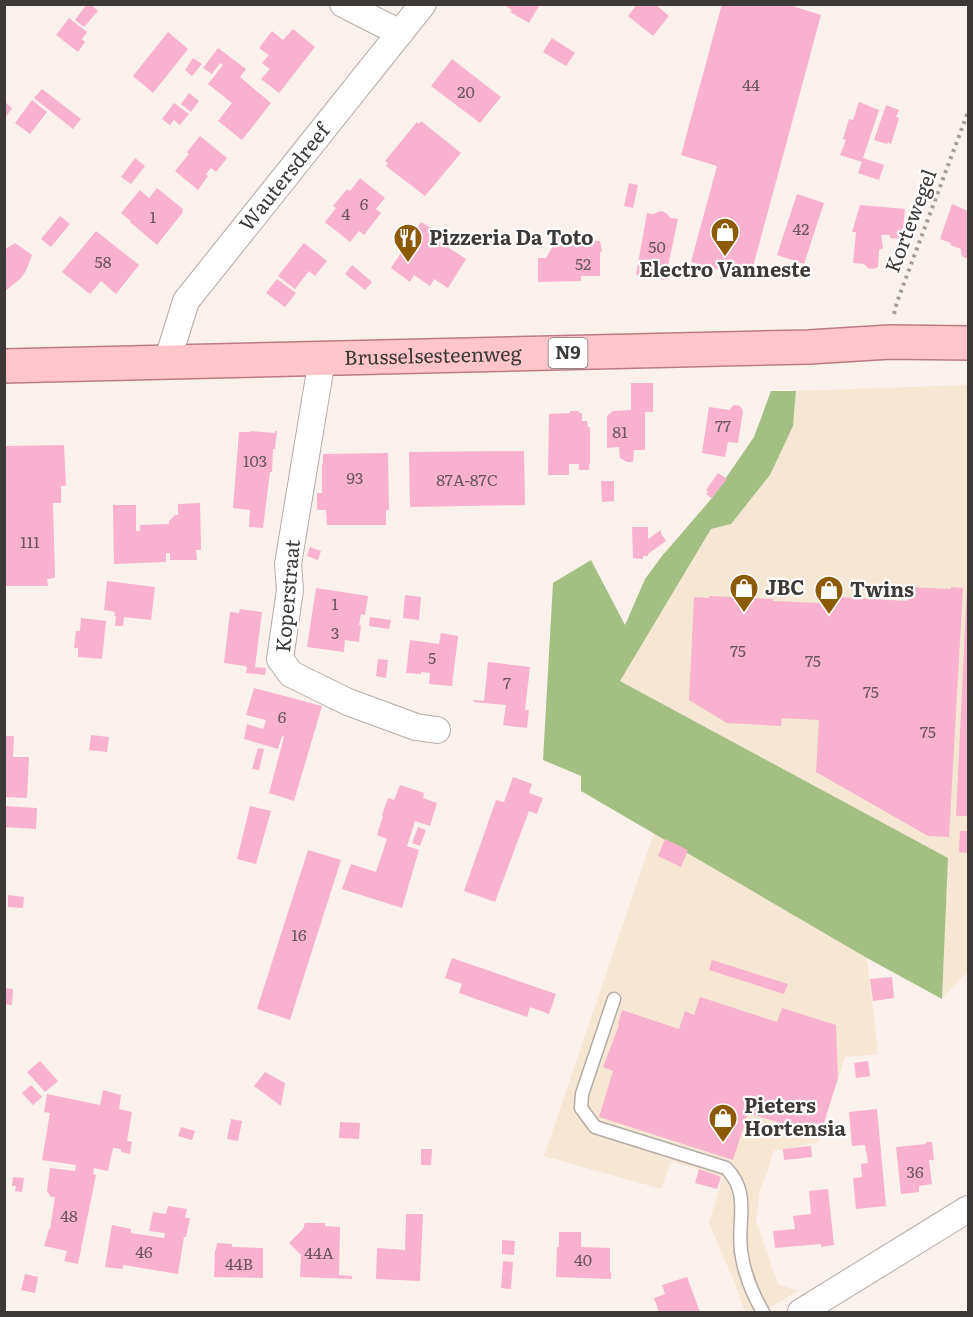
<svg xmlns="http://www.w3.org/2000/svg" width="973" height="1317" viewBox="0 0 973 1317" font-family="Literata,serif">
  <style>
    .commercial { fill: #f6e6d4 }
    .forest { fill: #a3c082 }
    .building { fill: #f8b1ce }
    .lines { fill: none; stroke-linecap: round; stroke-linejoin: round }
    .lane-casing { stroke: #b4aba7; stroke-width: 15 }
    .street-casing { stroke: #b4aba7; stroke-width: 28 }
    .primary-casing { stroke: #bb7b82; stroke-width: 36 }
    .path { stroke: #a39d9a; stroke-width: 4; stroke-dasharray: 3 4.5; stroke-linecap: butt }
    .lane { stroke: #fff; stroke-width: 12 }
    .street { stroke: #fff; stroke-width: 26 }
    .primary { stroke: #ffc5cc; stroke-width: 33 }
    .labels { text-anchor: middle; stroke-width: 4.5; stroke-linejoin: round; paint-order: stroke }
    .number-label { font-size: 16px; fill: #6b575d }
    .shield { fill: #fff; stroke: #767473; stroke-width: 1.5 }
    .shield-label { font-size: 18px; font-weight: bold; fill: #3c3937 }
    .street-label { font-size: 20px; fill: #3c3937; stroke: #fff }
    .poi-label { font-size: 20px; font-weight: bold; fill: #3c3937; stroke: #fff; text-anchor: start }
  </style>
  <rect width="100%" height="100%" fill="#faf1ed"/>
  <!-- commercial -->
  <path class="commercial" d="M968,385V971L942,999L947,858L620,681L711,529L731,524L793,426L796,391Z
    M654,833L867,958L878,1054L845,1057L818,1143L773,1151L768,1171L760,1190L756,1221L778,1284L798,1291L762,1312H745L735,1284L709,1223L723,1177L671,1161L661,1189L544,1156Z"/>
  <!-- forest -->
  <path class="forest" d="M771,391H796L793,426L770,475L731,524L711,529L620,681L948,858L942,999L867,958L581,791V776L543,760L553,583L591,560L625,625L645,579L662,556L712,498L754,437Z"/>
  <!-- building -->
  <path class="building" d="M87,4H91L98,11L84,27L75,20Z
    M503,4H540L529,23L510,12L512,10Z
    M637,4H655L669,16L653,36L628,16Z
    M722,4H786L821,15L750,278L691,262L717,166L681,155Z
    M69,18L87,32L82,39L85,42L78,52L56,35Z
    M293,29L315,47L279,93L261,79L270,69L262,63L269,55L259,48L272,31L283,40Z
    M168,32L188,49L153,93L133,76Z
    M552,38L575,53L566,66L543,52Z
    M218,48L246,69L240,77L271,103L242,140L218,121L232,103L208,84L223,65L220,63L212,74L203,68Z
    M193,58L202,64L192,76L185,70Z
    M452,59L501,97L480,123L431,86Z
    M42,89L81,119L73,129L34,98Z
    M189,93L199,101L191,112L181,104Z
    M32,100L47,112L30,134L15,123Z
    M5,102L12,108L5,118Z
    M859,102L879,110L863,158L884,165L879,180L858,173L862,162L840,155L846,140L843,139L849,119L853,120Z
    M174,103L189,114L180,125L174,120L170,125L162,119Z
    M886,105L899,110L896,117L899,118L891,144L888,142L887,144L874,140Z
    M421,121L461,153L425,196L386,166L388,163L385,161L417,122L419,124Z
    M200,136L227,158L216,172L211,168L206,174L208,176L198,190L175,171L189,154L187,152Z
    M135,158L145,166L131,184L121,177Z
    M360,178L385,198L376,209L381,213L364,235L359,231L350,242L325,222L336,208L333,206L347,189L350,191Z
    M629,183L638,185L633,208L624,206Z
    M157,188L183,209L182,210L183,212L157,245L130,222L131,221L121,213L140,190L149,198Z
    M797,194L824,203L804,264L777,255Z
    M952,204L968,211V259L962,256L961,249L950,245L951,243L940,239Z
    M860,205L905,209L902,239L890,238V235H881L883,248L879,250L878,267L873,269L868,268L864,264L853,263L856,232H852Z
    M661,211L666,213L671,218L678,219L665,280L636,275L647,213L653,214Z
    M60,216L70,224L51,247L41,239Z
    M421,222L442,235L438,241L466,259L448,288L434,279L430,286L414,275L410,282L391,268Z
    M96,231L139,265L116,294L101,281L90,294L62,272Z
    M560,234L568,238H592L591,241H600L602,252H600V276H581V281L538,282V258H546Z
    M15,243L32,255L26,271L20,279L4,292V250Z
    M304,243L327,261L315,276L309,271L295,289L278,276Z
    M352,265L372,282L365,290L345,274Z
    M277,279L296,293L285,307L266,293Z
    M631,383H653V412H645V450H634L633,462H627L620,458L619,447L607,448V416L613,411L631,410Z
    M734,405L740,406L743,411L738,443L728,442L725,457L702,453L709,407L729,410Z
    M570,411H579V413H582V421H587L588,427H590V464H589V470H579V464H569V475H548L549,414L570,413Z
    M251,431L275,433V431H277L275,449H273L272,472H270L263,528L249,527L250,510L233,508L239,432H250Z
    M64,445L66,486H61V503H53L55,578L47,579L48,586H6L4,446Z
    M524,451L525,505L410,507L409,452Z
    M388,453L389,510H386V525H327L326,510H317V493H322V464H323V454Z
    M718,473L727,479L712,498L706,494L708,492L706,490Z
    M601,481H614V501L602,502Z
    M200,503L201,550H196L197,560H170V553H166V562L114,564L113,505H136V531H140V525L169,524V521L175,515H178V504Z
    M632,527H648V539L661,530V533L666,541L648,554V556H643V559L633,558Z
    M310,547L321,551L318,560L307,556Z
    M107,581L155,587L151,620L124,617L123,626H115L116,616H114L115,612L104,610Z
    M908,587L951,589V587L963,588L949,837L928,836L816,772L819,720L782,718L781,726L727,723L689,700L694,597L709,598V596L773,599V601L819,603L820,596L907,601Z
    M967,587H968V816H956Z
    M316,588L368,596L365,615L361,614L359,625H361L359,642L345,640L344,652L307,647Z
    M405,595L421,597L419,620L403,618Z
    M240,609L262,612L255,667L266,668L265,675L246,673L247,668L245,666L224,663L230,612L239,613Z
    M370,617L391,620L389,629L369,626Z
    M81,618L106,621L102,659L78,657V648H74L76,631H80Z
    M441,633L458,636L452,686L429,684L430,673L421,672V674L406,673L410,640L439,644Z
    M378,659L388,660L386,678L376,676Z
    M488,662L530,667L525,710H529L527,728L503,725L506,705L473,702L474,700L484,701Z
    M254,688L322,706L294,801L269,793L284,737L282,736L278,749L244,739L247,724L263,729L266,720L246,715Z
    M91,735L109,737L107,752L89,750Z
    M4,736H14L13,757H29L27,798L4,797Z
    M258,748L264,749L259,770L252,769Z
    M513,777L532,784L529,793L543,798L537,814L529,811L495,902L464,891L496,800L504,802Z
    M400,785L424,793L423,798L437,803L430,826L415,821L407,846L419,850L402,908L342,889L351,864L376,872L387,839L377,835L383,816L382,815L388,798L394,800Z
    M4,806L37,808L36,829L4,827Z
    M250,806L271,811L256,864L237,859Z
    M418,827L426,830L420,846L412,843Z
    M960,831H968V853L959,852Z
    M665,839L688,850L681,867L658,856Z
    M308,850L341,860L290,1020L257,1009Z
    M8,895L24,897L23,908L8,907Z
    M452,958L556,994L549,1014L530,1007L527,1017L459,993L462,984L445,978Z
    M712,960L788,984L784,994L709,970Z
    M892,977L894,998L873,1001L870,979Z
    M4,988L13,989L12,1005L4,1004Z
    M700,997L777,1022L782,1008L836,1025L838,1078L820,1135L748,1113L733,1160L599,1117L613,1071L603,1067L619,1025L618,1024L622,1010L679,1029L685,1011L694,1015Z
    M40,1061L58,1081L45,1092L27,1072Z
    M868,1061L870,1076L856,1078L854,1063Z
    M265,1072L285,1083L281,1106L254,1086Z
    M31,1085L42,1097L33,1105L22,1093Z
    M103,1090L121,1095L119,1109L132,1112L127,1141L132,1142L130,1154L121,1152V1149L113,1148L108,1171L94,1168L93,1174L96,1175L78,1264L64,1261L67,1251L44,1246L49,1229H50L55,1197H51L47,1191L50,1168L75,1171L76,1165L42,1160L50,1113L44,1112L47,1094L100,1105Z
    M877,1109L886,1206L856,1209L853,1178L862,1177L861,1164L868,1163L865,1145L852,1146L849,1112Z
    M231,1119L242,1121L238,1141L227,1139Z
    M340,1122L360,1123L359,1139L339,1138Z
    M181,1127L195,1131L192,1140L178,1136Z
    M926,1142H932L934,1160H929L932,1184L919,1186V1192L901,1194L896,1147L926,1144Z
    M811,1146L812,1157L784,1160L783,1149Z
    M421,1149H432L431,1165H421Z
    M699,1169L721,1177L717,1189L695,1183Z
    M13,1177L24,1178L22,1192L15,1191L16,1186H12Z
    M828,1189L834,1245L821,1247V1244L775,1248L773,1231L795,1229L793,1216L811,1214L809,1191Z
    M168,1206L187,1209L185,1218H190L186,1237H184L178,1274L123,1265V1269L105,1267L112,1225L131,1229V1233L164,1238L165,1233L149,1231L153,1212L166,1214Z
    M406,1214H423L420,1281L376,1279L377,1248L405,1250Z
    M305,1223H325V1226L340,1227L339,1275L352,1276V1279L300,1277L301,1255L289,1243L303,1229Z
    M559,1232H581V1247L610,1248V1272H611V1279L556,1277L557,1247H559Z
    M502,1240L515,1241L514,1255L502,1254Z
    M217,1243L232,1244V1247L263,1248V1278L214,1277L215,1250H216Z
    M503,1261L513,1262L511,1289L501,1288Z
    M25,1274L38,1277L35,1293L21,1290Z
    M687,1277L700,1312H659L654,1298L665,1294L662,1285Z"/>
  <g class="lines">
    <!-- lane casing -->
    <g class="lane-casing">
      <path id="lane" d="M614,999L582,1094L581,1108L595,1127L726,1168C751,1193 737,1220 741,1251C744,1274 752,1293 763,1312"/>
    </g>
    <!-- street casing -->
    <g class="street-casing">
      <g id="street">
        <path d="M343,4L400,33"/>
        <path d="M322,359L288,564L290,590L280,659L291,674L348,702L416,727L437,730"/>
        <path id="s1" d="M167,362L186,301L423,4"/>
        <path d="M801,1312L968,1209"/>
      </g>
    </g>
    <!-- primary casing -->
    <g class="primary-casing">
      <g id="primary">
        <path id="s2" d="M4,366L809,347L890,342L968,343"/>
      </g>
    </g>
    <!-- path -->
    <path class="path" d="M894,314L897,302L968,112"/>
    <!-- lane -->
    <use href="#lane" class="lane"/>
    <!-- street -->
    <use href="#street" class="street"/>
    <!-- primary -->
    <use href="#primary" class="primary"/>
  </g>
  <!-- icons -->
  <defs>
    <g id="shop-pin" transform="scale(1.5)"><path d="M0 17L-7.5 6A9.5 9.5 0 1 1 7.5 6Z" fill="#8d5a06" stroke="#fff"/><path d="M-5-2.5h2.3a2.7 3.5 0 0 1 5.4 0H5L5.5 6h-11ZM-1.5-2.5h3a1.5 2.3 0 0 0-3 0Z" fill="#fff"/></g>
    <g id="restaurant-pin" transform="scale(1.5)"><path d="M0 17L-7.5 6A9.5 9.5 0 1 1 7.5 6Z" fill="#8d5a06" stroke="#fff"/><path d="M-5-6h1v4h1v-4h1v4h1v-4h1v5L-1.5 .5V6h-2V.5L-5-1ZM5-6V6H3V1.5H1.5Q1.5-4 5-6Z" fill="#fff"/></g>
  </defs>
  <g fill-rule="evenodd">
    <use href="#shop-pin" x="725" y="232"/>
    <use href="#restaurant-pin" x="408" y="238"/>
    <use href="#shop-pin" x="744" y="588"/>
    <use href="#shop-pin" x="829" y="590"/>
    <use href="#shop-pin" x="723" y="1118"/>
  </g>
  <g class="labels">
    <!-- number labels -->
    <g class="number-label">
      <text x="751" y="91">44</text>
      <text x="466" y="98">20</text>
      <text x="364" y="210">6</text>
      <text x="346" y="220">4</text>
      <text x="153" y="223">1</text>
      <text x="801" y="235">42</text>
      <text x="657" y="253">50</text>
      <text x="103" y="268">58</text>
      <text x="583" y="270">52</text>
      <text x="723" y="432">77</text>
      <text x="620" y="438">81</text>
      <text x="255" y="467">103</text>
      <text x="355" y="484">93</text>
      <text x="467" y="486">87A-87C</text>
      <text x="30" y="548">111</text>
      <text x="335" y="610">1</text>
      <text x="335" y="639">3</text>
      <text x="738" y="657">75</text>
      <text x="432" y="664">5</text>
      <text x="813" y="667">75</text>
      <text x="507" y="689">7</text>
      <text x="871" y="698">75</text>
      <text x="282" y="723">6</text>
      <text x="928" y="738">75</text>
      <text x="299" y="941">16</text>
      <text x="915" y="1178">36</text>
      <text x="69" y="1222">48</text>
      <text x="144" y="1258">46</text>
      <text x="319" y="1259">44A</text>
      <text x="583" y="1266">40</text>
      <text x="239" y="1270">44B</text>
    </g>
    <!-- shield labels -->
    <rect class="shield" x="548.5" y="338" width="39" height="30" rx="4.5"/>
    <g class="shield-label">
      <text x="568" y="359">N9</text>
    </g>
    <!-- street labels -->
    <g class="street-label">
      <text dy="7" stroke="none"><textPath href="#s1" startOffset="222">Wautersdreef</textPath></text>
      <text transform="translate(911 221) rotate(-69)" y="7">Kortewegel</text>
      <text dy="7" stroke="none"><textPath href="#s2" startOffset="429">Brusselsesteenweg</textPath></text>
      <text transform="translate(288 596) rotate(-85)" y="7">Koperstraat</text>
    </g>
    <!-- poi labels -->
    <g class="poi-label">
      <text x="429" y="245">Pizzeria Da Toto</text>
      <text x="725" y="277" text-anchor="middle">Electro Vanneste</text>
      <text x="765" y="595">JBC</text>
      <text x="850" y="597">Twins</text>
      <text x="744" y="1113">Pieters<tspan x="744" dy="23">Hortensia</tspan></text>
    </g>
  </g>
  <!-- border -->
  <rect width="973" height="1317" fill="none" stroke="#3c3937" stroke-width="12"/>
</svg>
